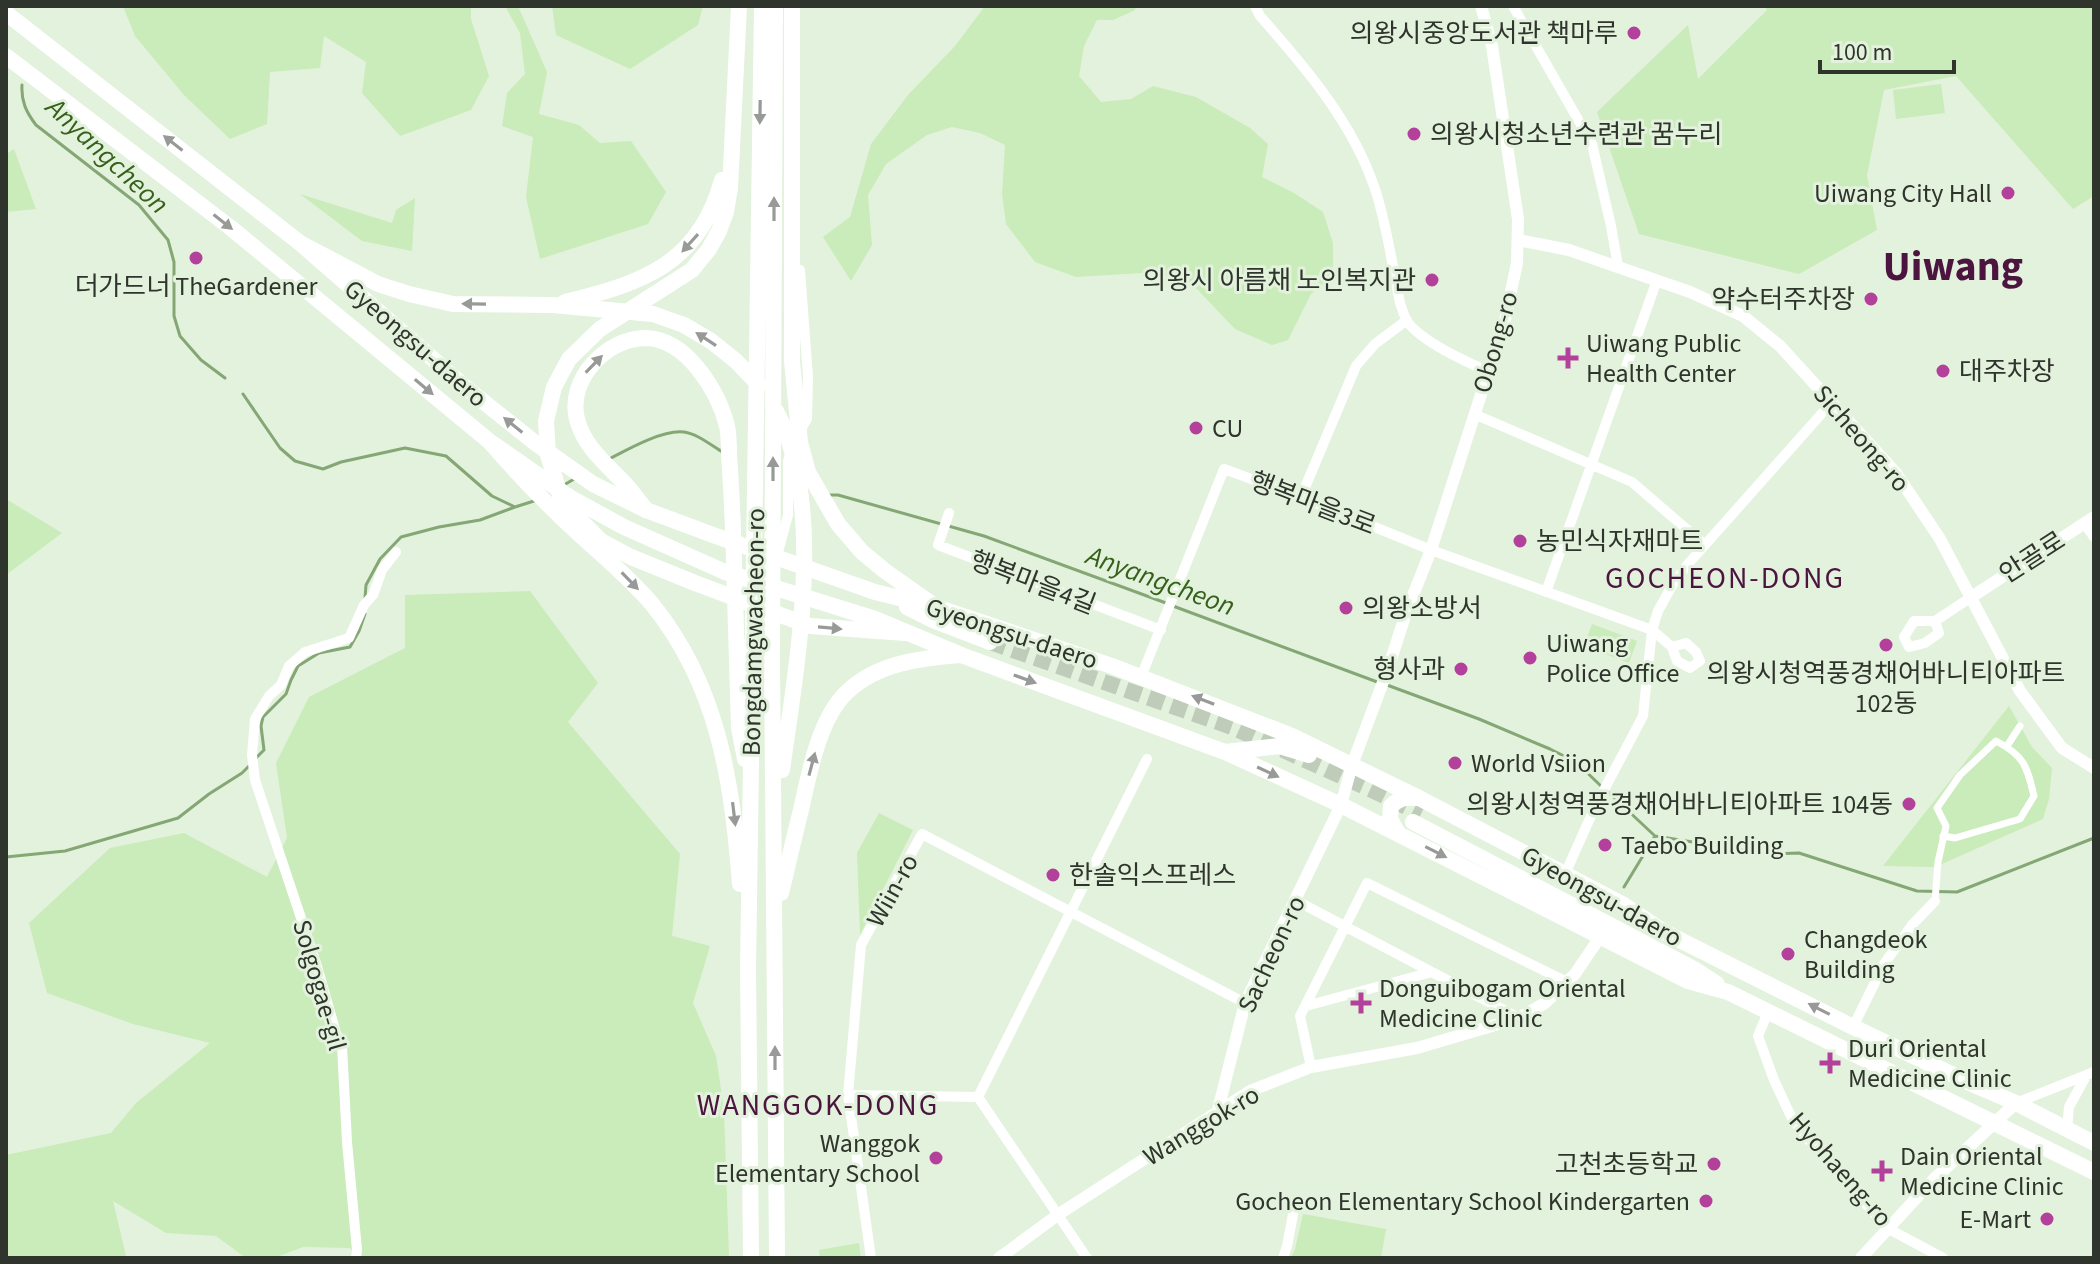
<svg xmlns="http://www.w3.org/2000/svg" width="2100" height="1264" viewBox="0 0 2100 1264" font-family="'Source Sans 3','Noto Sans KR',sans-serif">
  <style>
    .green { fill: #caebba }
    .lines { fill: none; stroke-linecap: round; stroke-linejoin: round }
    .stream { stroke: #85a675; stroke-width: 3 }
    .primary-tunnel { stroke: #bfccb9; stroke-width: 16; stroke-dasharray: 16 8; stroke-linecap: butt }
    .pedestrian { stroke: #fff; stroke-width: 7 }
    .minor { stroke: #fff; stroke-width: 10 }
    .tertiary { stroke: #fff; stroke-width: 12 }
    .primary { stroke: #fff; stroke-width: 16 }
    .trunk { stroke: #fff; stroke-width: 16 }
    .oneway { fill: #979a96 }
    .poi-dot { fill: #b3419b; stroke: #e3f2dc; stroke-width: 3 }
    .labels { text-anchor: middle; stroke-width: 6; stroke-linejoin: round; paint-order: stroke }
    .poi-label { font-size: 26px; fill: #2f342c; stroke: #e3f2dc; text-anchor: start }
    .street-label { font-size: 26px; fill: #2f342c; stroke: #e3f2dc }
    .water-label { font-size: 28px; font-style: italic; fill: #37611b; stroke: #e3f2dc }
    .quarter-label { font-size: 30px; letter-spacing: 2px; fill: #4c1540; stroke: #e3f2dc }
    .town-label { font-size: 42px; font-weight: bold; fill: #4c1540; stroke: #e3f2dc }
  </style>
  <rect width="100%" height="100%" fill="#e3f2dc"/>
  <!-- green -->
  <path class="green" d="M123,6H471V19L489,76L471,110L400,136L362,93L366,62L324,36L320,68L270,72L267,124L230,139L184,95L135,36Z
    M505,6H518L547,72L539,114L579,125L600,143L631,141L666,192L648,224L540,259L526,197L533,137L502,126L507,93L525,74L520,33Z
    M552,6H703L698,25L630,69L556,35Z
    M985,6H1136L1135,10L1113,20H1097L1084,46L1079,76L1101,102L1131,99L1153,86L1196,97L1250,128L1268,144L1262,177L1294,193L1323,212L1333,243V276L1311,294L1288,340L1272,345L1235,329L1197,289L1158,272L1076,277L1035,262L1006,224L1002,194L1005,145L980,133L952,127L927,135L886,164L868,195L872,245L851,281L823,237L850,217L871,144L908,95L955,46Z
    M1764,6H2094V196L2073,209L1956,76L1884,90L1867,175L1877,230L1799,274L1639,234L1597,112L1688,25L1698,79L1767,10Z
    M1941,84L1945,113L1896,119L1893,90Z
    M14,149L36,209L6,212V154Z
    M300,194L392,223L396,210L415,198L412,251L362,241Z
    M6,499L62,533L6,575Z
    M530,591L598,683L568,722L680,854L672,936L710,946L693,1003L716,1056L724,1110L729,1258H360L350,1248L303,1247L274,1258H246L216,1236L166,1233L113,1201L126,1256L125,1258H6V1155L111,1133L136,1103L210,1043L133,1024L47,993L29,923L110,848L184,833L267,877L287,838L276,763L309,697L405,648V595Z
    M1592,624L1637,641L1629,663L1584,646Z
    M2009,706L2032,747L2052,768L2049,799L2043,819L1935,867L1883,866Z
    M879,813L913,830L860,935L857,853Z
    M1303,1214L1386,1229L1381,1258H1291L1295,1249Z
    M859,1243L861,1258H820L819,1250Z"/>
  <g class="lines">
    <!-- stream -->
    <path class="stream" d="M22,85C21,101 26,112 36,125L139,205L168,240L174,262V316L180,336L201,360L225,378
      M243,394L280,448L295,461L323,469L341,462L405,448L446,456L492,496L515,507L534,501
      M611,458C628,449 664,429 684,432C698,434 712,446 724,453
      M562,486L576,478
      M827,495H838L984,536L1166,603
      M365,598L366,585L380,559L401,537L439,527L480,520L515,507
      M1173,606L1380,683
      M1387,685L1479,719L1550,749L1576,762L1602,787
      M256,758L264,750L261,726L263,717L286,694L291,680L298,666L319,653L350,647L359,631L365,614
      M1608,792L1655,836L1768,854L1799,853L1917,891L1957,892L2094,838
      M6,857L65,851L178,818L209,794L242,773L251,764
      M1624,887L1655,836"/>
    <!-- primary-tunnel -->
    <path class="primary-tunnel" d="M990,642L1232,727L1372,790L1421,814"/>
    <!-- pedestrian -->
    <path class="pedestrian" d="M2007,746L2020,726
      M1935,901L1938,862L1946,826L1937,808L1960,775L1996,741C2025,756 2027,767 2034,796L2020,819L1955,838L1943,836"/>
    <!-- minor -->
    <path class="minor" d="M1255,6L1260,16C1306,68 1353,123 1375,189C1387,225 1392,265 1400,303C1402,308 1404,316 1407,321C1420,341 1467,362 1489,372
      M1513,6L1592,144L1611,226L1618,266
      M800,270L808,377L807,419L800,431
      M1474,414L1632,482L1705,545
      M1301,497L1356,366L1375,344L1407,320
      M949,513L938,545L1161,630
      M2084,523L2094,537
      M777,556L788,515V462L789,457
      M1546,592L1657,280
      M1935,621L1939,633L1925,643L1909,647L1904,637L1914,621H1935L1970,598
      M1141,677L1224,469L1301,497L1431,550L1652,630L1672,647L1677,661L1690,668L1700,661L1696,652L1686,643L1672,647
      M1565,874L1595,807L1643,716L1652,630L1658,611L1673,584L1688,564L1832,402
      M1295,900L1519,1018
      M1306,1006L1432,972
      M1768,1012L1758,1036L1774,1080L1788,1110L1793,1120L1810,1142L1887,1228L1943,1258
      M1853,1027L1884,964L1912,925L1935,901
      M1311,1067L1300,1016L1367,883L1567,982
      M848,1095L978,1097
      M2016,1103L2094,1072
      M2067,1130L2069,1107L2086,1076
      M356,1258L357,1250L347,1142L342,1046L336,1033L317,966L255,780L252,755L255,719L269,696L281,685L289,666L305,652L349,638L364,605L373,595L382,570L396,552
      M871,1258L848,1095L861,945L922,834L1245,1003
      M1087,1258L978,1097L1147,759
      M1283,1258L1287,1246L1295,1204"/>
    <!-- tertiary -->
    <path class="tertiary" d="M1518,240L1569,250L1690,292L1743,316L1780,346L1896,473L1940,539L2020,691L2062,748L2094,768
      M1970,598L2094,517
      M1218,1110L1245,1003L1341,805L1352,765L1389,666L1406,613L1431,550L1505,320L1517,263L1518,219L1492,46L1481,6
      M999,1258L1059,1214L1250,1091L1311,1067L1417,1048L1519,1018L1545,1003L1575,974L1600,937
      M1861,1258L1933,1180L2016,1103"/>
    <!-- primary -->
    <path class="primary" d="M6,13L300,243L465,387L534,442L593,484L646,510L713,535L875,592L936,607L1112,666L1292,736L1419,798L1565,874L1622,904L1664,932L1853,1027L1972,1084L2016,1103L2094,1143
      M6,56L231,228L489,441L571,498L624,527L725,572L875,619L961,655L1225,752L1341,805L1688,981L1728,992L2094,1172
      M907,607L935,621L990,642
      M1225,752L1280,746L1309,755
      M1413,822L1694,969L1717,984
      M1398,833L1390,819L1391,806C1399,798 1406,797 1417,798"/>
    <!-- trunk -->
    <path class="trunk" d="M739,6L730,188L726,212L719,231L709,249L692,270L600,329L569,359L554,387L546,421L548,455L560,495L581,521L601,541L631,557L695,583L810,626L905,633
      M775,6L772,659L777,1258
      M792,6V361L800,442L808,472L838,524L862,552L885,571L936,607
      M300,243L378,284L409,294L453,304L552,305L653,314L684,325L711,341L736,361L759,385
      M565,302C643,283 699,264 722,180
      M776,411C827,504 796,669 782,770
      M489,441C517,473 546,504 578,533C603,556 630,578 652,604C719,687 732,782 740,884
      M646,510C640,502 634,494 627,486C609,466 584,448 577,419C567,380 606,338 646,338C687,339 718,391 727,426C729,435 729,446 729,456C731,480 732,505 733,529C735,595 737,662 739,728L745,759
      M781,893C788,865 794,837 801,810C809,774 819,718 847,692C877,663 921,658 961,655
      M751,1258L748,969L762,6"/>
  </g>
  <!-- one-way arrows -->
  <defs><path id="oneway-solid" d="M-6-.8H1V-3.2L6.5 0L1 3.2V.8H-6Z" transform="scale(2)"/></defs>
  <g class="oneway">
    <use href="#oneway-solid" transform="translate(760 112) rotate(91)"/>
    <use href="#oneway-solid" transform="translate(173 143) rotate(-142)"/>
    <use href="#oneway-solid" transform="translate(774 209) rotate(-90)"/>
    <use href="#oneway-solid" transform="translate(223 222) rotate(38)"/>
    <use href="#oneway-solid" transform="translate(690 243) rotate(132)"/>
    <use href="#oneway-solid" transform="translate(474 304) rotate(-179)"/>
    <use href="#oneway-solid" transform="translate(706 339) rotate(-147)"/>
    <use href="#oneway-solid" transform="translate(594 364) rotate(-46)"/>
    <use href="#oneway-solid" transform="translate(424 387) rotate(40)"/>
    <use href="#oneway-solid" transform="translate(513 425) rotate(-141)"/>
    <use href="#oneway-solid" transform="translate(773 469) rotate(-90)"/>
    <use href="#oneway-solid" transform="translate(630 581) rotate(46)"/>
    <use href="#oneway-solid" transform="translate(830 628) rotate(5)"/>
    <use href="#oneway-solid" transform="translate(1025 679) rotate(20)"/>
    <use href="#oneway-solid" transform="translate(1203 700) rotate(-159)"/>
    <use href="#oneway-solid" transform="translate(812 764) rotate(-75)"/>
    <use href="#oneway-solid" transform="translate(1268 772) rotate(25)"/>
    <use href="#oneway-solid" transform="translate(734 814) rotate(83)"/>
    <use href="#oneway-solid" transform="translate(1436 852) rotate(27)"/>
    <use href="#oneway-solid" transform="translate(1819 1009) rotate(-153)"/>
    <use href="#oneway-solid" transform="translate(775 1058) rotate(-90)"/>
  </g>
  <!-- markers -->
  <g class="poi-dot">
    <circle cx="1634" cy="33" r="8"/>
    <circle cx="1414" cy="134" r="8"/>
    <circle cx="2008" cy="193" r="8"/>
    <circle cx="196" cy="258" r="8"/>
    <circle cx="1432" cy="280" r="8"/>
    <circle cx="1871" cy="299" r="8"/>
    <path d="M1564 346h8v8h8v8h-8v8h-8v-8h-8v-8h8z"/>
    <circle cx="1943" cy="371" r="8"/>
    <circle cx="1196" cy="428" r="8"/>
    <circle cx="1520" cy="541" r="8"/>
    <circle cx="1346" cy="608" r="8"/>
    <circle cx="1886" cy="645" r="8"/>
    <circle cx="1530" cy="658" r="8"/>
    <circle cx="1461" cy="669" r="8"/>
    <circle cx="1455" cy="763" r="8"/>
    <circle cx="1909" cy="804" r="8"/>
    <circle cx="1605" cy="845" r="8"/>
    <circle cx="1053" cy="875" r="8"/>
    <circle cx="1788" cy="954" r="8"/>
    <path d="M1357 991h8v8h8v8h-8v8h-8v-8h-8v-8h8z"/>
    <path d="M1826 1051h8v8h8v8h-8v8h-8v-8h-8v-8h8z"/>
    <circle cx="936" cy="1158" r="8"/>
    <circle cx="1714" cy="1164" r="8"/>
    <path d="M1878 1159h8v8h8v8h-8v8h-8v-8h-8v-8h8z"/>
    <circle cx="1706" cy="1201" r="8"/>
    <circle cx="2047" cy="1219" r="8"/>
  </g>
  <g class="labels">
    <!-- poi labels -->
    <g class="poi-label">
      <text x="1618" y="42" text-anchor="end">의왕시중앙도서관 책마루</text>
      <text x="1430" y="143">의왕시청소년수련관 꿈누리</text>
      <text x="1992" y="202" text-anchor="end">Uiwang City Hall</text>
      <text x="1416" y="289" text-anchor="end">의왕시 아름채 노인복지관</text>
      <text x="196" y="295" text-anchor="middle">더가드너 TheGardener</text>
      <text x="1855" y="308" text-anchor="end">약수터주차장</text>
      <text x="1586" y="352">Uiwang Public<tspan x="1586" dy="30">Health Center</tspan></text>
      <text x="1959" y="380">대주차장</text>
      <text x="1212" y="437">CU</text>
      <text x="1536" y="550">농민식자재마트</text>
      <text x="1362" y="617">의왕소방서</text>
      <text x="1546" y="652">Uiwang<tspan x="1546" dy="30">Police Office</tspan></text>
      <text x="1445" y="678" text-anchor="end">형사과</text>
      <text x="1886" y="682" text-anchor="middle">의왕시청역풍경채어바니티아파트<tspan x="1886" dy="30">102동</tspan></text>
      <text x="1471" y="772">World Vsiion</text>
      <text x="1893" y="813" text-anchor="end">의왕시청역풍경채어바니티아파트 104동</text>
      <text x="1621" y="854">Taebo Building</text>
      <text x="1069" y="884">한솔익스프레스</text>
      <text x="1804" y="948">Changdeok<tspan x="1804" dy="30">Building</tspan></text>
      <text x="1379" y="997">Donguibogam Oriental<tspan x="1379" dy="30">Medicine Clinic</tspan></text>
      <text x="1848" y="1057">Duri Oriental<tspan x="1848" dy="30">Medicine Clinic</tspan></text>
      <text x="920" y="1152" text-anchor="end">Wanggok<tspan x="920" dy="30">Elementary School</tspan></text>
      <text x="1900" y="1165">Dain Oriental<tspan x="1900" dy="30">Medicine Clinic</tspan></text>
      <text x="1698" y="1173" text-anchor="end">고천초등학교</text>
      <text x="1690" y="1210" text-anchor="end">Gocheon Elementary School Kindergarten</text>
      <text x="2031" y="1228" text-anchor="end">E-Mart</text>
    </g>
    <!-- street labels -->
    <g class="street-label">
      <text transform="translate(1495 342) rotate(-74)" y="9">Obong-ro</text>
      <text transform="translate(416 343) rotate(41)" y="9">Gyeongsu-daero</text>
      <text transform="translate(1862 438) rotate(49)" y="9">Sicheong-ro</text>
      <text transform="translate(1313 503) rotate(21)" y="9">행복마을3로</text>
      <text transform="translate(2032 557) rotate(-33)" y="9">안골로</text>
      <text transform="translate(1033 582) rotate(21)" y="9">행복마을4길</text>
      <text transform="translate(753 632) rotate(-89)" y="9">Bongdamgwacheon-ro</text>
      <text transform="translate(1012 633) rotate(18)" y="9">Gyeongsu-daero</text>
      <text transform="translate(892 890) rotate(-61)" y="9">Wiin-ro</text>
      <text transform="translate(1602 896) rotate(29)" y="9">Gyeongsu-daero</text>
      <text transform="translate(1271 954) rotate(-65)" y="9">Sacheon-ro</text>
      <text transform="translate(320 985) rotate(74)" y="9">Solgogae-gil</text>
      <text transform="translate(1201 1125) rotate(-31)" y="9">Wanggok-ro</text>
      <text transform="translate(1841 1169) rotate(49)" y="9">Hyohaeng-ro</text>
    </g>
    <!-- water labels -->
    <g class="water-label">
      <text transform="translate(108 155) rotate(43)" y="10">Anyangcheon</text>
      <text transform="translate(1161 580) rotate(20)" y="10">Anyangcheon</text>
    </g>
    <!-- quarter labels -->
    <g class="quarter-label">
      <text x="1725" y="588">GOCHEON-DONG</text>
      <text x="818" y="1115">WANGGOK-DONG</text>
    </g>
    <!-- town labels -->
    <g class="town-label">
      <text x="1953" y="280">Uiwang</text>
    </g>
  </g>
  <!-- border -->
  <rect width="2100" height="1264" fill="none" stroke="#2f342c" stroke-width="16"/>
  <!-- scale -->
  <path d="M1820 60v12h134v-12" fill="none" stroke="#2f342c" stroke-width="4"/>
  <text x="1832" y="60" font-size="24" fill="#2f342c" stroke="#e3f2dc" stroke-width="6" paint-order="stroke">100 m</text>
</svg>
